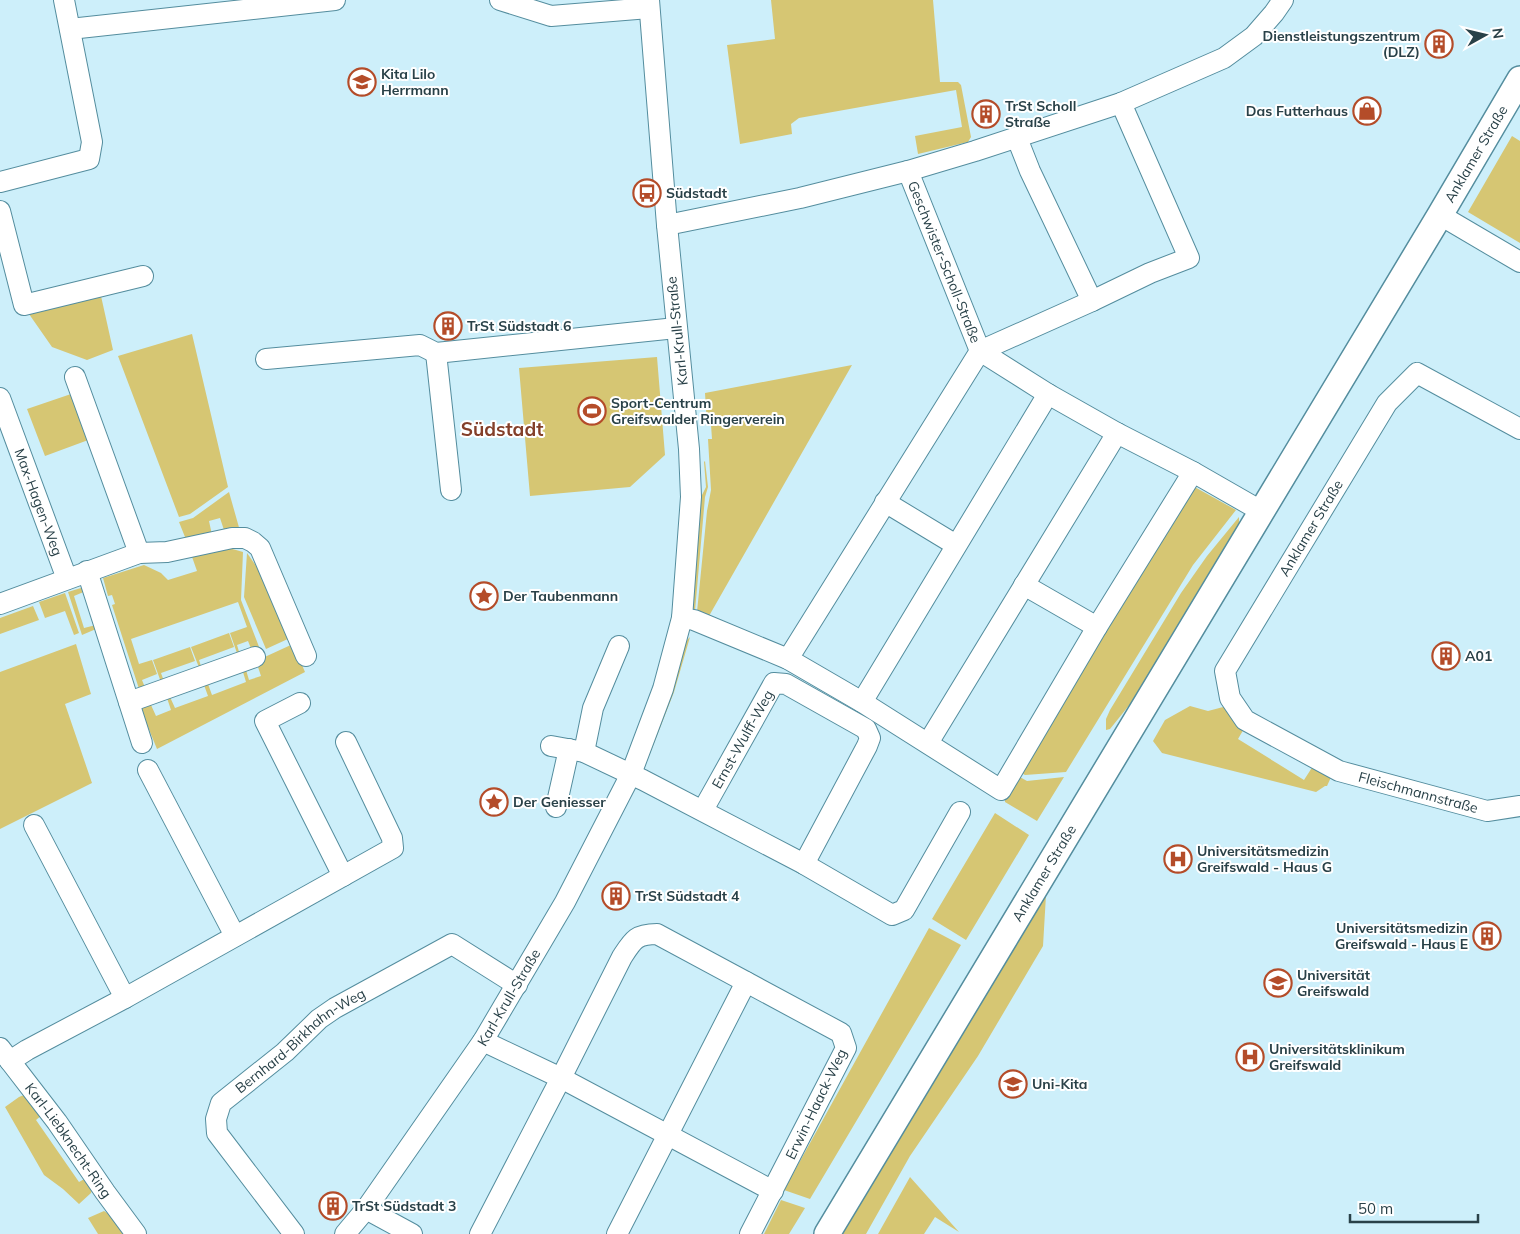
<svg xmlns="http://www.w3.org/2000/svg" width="1520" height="1234" viewBox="0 0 1520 1234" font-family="Mulish,sans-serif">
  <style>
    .green { fill: #d6c673 }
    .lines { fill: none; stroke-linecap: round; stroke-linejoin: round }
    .minor-casing { stroke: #548d9e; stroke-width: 22 }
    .major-casing { stroke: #548d9e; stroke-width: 28 }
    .minor { stroke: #fff; stroke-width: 20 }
    .major { stroke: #fff; stroke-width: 25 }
    .labels { text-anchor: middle; stroke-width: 4; stroke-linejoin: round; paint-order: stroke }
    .poi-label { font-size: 14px; font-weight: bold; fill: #294148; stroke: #fff; text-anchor: start }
    .street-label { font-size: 14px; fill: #294148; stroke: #fff }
    .district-label { font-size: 19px; font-weight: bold; fill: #833f29; stroke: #fff }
  </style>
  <rect width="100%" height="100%" fill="#cdeffa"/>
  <!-- green -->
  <path class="green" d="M771,0H933L940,82H958L961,85L971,137L968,142L918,154L915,136L962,127L956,90L799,118L791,124L792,134L740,144L727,45L775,39Z
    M1512,136L1520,141V243L1468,212Z
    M101,296L113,350L87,360L52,347L29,314Z
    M192,334L228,487L190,514L179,517L118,356Z
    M657,357L665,455L630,487L530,496L519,368Z
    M852,365L709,616L697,612L707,511L711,490L708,439H712L711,425H707L705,393Z
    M71,394L91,439L45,456L27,409Z
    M705,461L708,487L705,497L695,611L692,607L701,497L706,487L704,462Z
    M1191,485L1236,510L1193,565L1066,772L1025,775L1018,771Z
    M229,492L240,531L225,533L220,518L209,521L212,535L187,542L179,522L193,518Z
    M1239,517V526L1143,688L1110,729L1106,730V719L1110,710L1181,593L1207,556Z
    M229,548L243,552L241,600L261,652L254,656L248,641L237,645L240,655L238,656L230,633L247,627L238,602L131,639L139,664L152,660L157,674L142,680L146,690L140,692L112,605L115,604L112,595L108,596L103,578L144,565L161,573L168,580L197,571L191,554Z
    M247,553L259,570L290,638L266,649L244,597Z
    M84,587L86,591L74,596L84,628L96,625V629L82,635L68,592Z
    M65,593L79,633L74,635L65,611L45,618L39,602Z
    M33,606L39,620L0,634V618Z
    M229,633L234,647L199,660L202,669L200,670L191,647Z
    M690,637L674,692L644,769L643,762L685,642Z
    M76,644L91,694L65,704L92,783L0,829V672Z
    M293,644L305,672L157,749L141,710L143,705H151L156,716L171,710L167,698L170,697L175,708L208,696L204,685L208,684L212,695L246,682L243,672L246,670L249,680L261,676L256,661Z
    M190,647L195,661L161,673L165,684L162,685L153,660Z
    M1190,706L1208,711L1227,706L1245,727L1238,739L1304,780L1313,766L1332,775L1327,786H1325L1316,792L1162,753L1153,741L1165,720Z
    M1018,776L1027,781L1064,777L1037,821L1005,802V796Z
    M995,813L1029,835L966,940L932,919Z
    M1046,895L1043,946L978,1056L910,1156L866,1234H838L1028,916Z
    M929,928L961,945L810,1199L784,1190Z
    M24,1095L33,1100L42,1115L36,1120L79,1182L86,1178L92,1189L91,1193L79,1204L63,1189L44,1175L5,1107L19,1097Z
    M910,1177L959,1232L935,1217L924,1234H878Z
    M781,1200L805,1208L789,1234H764Z
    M104,1211L110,1215L125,1234H98L88,1218Z"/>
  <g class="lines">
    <!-- minor casing -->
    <g class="minor-casing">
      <g id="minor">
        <path d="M500,0L551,16L649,8"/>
        <path d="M70,29L335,0"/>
        <path d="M1017,138L1030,171L1092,301"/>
        <path id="s1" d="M908,171L980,351"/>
        <path d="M0,182L89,159L92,142L64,0"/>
        <path d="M0,211L24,305L143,276"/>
        <path d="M1440,215L1520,262"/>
        <path d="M667,225L800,198L908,171L975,151L1121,103L1224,58L1254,36L1274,13L1283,0"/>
        <path d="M980,351L1092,301L1150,273L1189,258L1121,103"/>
        <path d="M980,351L1048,394L1117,433L1193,472L1261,511"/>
        <path d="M436,353L451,490"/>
        <path d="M266,359L420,345L436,353L676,328"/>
        <path d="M75,377L139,553"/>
        <path id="s2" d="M0,398L67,579"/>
        <path id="s3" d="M1520,429L1417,373L1387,403L1225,671L1230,698L1245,720L1339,771L1487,811L1520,806"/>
        <path d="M885,502L956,545"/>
        <path d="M87,571L142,743"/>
        <path d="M1024,585L1097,627"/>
        <path d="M0,604L139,553L167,552L232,538H245L253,542L260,548L306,656"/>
        <path d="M682,618L694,620L788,659L862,702L1001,790L1097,627L1193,472"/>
        <path d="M788,659L980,351"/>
        <path d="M129,702L255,657"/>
        <path d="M862,702L1048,394"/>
        <path d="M300,703L265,721L343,876"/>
        <path d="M928,743L1117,433"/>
        <path d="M551,746L584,752L643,780L804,864L892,915L904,910L960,812"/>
        <path d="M584,752L593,708L619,646"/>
        <path d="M148,770L235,936"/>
        <path d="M556,807L569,749"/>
        <path id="s4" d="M703,810L774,683L786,684L866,729L870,738L867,746L804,864"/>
        <path d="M34,825L125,998"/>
        <path d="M483,1041L561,1078L773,1191"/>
        <path id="s5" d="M0,1048L57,1122L105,1192L136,1234"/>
        <path d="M10,1061L27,1050L125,998L393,848L392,838L346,742"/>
        <path d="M366,1209L412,1234"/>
        <path id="s6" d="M294,1234L217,1133L216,1119L221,1103L285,1052L319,1019L335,1008L452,944L517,985"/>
        <path id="s7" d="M345,1234L366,1209L483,1041L565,902L631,774L663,689L682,618L691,497L689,449L667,225L649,0"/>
        <path d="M480,1234L561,1078L622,957C633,940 636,934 657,934L841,1033L846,1048L750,1234"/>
        <path d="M617,1234L746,982"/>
      </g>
    </g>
    <!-- major casing -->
    <g class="major-casing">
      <g id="major">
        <path id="s8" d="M827,1234L1440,215L1520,79"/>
      </g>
    </g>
    <!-- minor -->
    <use href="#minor" class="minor"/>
    <!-- major -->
    <use href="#major" class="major"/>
  </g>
  <!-- icons -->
  <defs>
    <g id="building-ring" transform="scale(1.4375)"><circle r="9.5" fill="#fff" stroke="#b44c29" stroke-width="1.5"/><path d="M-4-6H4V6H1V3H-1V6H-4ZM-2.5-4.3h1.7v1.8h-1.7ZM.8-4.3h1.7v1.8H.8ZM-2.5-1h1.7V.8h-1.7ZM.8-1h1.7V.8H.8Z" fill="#b44c29"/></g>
    <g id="school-ring" transform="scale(1.4375)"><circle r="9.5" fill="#fff" stroke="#b44c29" stroke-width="1.5"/><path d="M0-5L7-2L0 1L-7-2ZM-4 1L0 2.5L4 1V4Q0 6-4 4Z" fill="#b44c29"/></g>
    <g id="shop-ring" transform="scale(1.4375)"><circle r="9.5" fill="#fff" stroke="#b44c29" stroke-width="1.5"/><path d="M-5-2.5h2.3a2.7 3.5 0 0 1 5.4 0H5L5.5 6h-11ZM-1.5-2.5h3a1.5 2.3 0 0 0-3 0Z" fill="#b44c29"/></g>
    <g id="bus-ring" transform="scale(1.4375)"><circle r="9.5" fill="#fff" stroke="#b44c29" stroke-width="1.5"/><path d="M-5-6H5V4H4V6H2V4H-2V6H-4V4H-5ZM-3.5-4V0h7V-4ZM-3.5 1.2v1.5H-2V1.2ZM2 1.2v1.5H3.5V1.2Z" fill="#b44c29"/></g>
    <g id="stadium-ring" transform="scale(1.4375)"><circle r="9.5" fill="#fff" stroke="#b44c29" stroke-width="1.5"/><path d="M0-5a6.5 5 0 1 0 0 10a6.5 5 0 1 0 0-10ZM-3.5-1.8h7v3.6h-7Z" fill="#b44c29"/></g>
    <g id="sight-ring" transform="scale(1.4375)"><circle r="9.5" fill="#fff" stroke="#b44c29" stroke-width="1.5"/><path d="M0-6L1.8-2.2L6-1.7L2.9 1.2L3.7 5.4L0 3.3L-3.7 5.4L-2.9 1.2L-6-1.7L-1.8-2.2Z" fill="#b44c29"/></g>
    <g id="hospital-ring" transform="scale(1.4375)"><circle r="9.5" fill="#fff" stroke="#b44c29" stroke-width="1.5"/><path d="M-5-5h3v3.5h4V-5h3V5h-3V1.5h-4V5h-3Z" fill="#b44c29"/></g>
    <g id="university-ring" transform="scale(1.4375)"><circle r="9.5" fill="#fff" stroke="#b44c29" stroke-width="1.5"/><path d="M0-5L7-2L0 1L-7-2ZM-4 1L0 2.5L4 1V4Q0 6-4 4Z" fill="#b44c29"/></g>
  </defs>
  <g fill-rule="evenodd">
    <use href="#building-ring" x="1439" y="44"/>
    <use href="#school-ring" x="362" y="82"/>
    <use href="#shop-ring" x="1367" y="111"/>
    <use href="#building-ring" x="986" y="114"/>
    <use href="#bus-ring" x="647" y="193"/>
    <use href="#building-ring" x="448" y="326"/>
    <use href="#stadium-ring" x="592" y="411"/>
    <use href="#sight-ring" x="484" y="596"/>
    <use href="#building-ring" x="1446" y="656"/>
    <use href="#sight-ring" x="494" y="802"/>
    <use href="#hospital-ring" x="1178" y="859"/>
    <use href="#building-ring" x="616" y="896"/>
    <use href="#building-ring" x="1487" y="936"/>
    <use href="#university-ring" x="1278" y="983"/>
    <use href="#hospital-ring" x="1250" y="1057"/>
    <use href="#school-ring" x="1013" y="1084"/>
    <use href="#building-ring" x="333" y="1206"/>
  </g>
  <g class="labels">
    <!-- poi labels -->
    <g class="poi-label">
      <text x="1420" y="41" text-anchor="end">Dienstleistungszentrum<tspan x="1420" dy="16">(DLZ)</tspan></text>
      <text x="381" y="79">Kita Lilo<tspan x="381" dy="16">Herrmann</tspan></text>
      <text x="1005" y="111">TrSt Scholl<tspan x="1005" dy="16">Straße</tspan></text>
      <text x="1348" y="116" text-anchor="end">Das Futterhaus</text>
      <text x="666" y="198">Südstadt</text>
      <text x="467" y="331">TrSt Südstadt 6</text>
      <text x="611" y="408">Sport-Centrum<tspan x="611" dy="16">Greifswalder Ringerverein</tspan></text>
      <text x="503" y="601">Der Taubenmann</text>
      <text x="1465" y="661">A01</text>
      <text x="513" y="807">Der Geniesser</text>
      <text x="1197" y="856">Universitätsmedizin<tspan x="1197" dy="16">Greifswald - Haus G</tspan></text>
      <text x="635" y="901">TrSt Südstadt 4</text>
      <text x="1468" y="933" text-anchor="end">Universitätsmedizin<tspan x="1468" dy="16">Greifswald - Haus E</tspan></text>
      <text x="1297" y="980">Universität<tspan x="1297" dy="16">Greifswald</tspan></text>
      <text x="1269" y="1054">Universitätsklinikum<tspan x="1269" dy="16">Greifswald</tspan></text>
      <text x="1032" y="1089">Uni-Kita</text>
      <text x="352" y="1211">TrSt Südstadt 3</text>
    </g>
    <!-- street labels -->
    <g class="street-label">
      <text dy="5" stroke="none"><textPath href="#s8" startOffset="1260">Anklamer Straße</textPath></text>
      <text dy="5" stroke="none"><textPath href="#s1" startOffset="98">Geschwister-Scholl-Straße</textPath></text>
      <text transform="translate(677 331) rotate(-96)" y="5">Karl-Krull-Straße</text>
      <text dy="5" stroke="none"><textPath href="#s2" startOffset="111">Max-Hagen-Weg</textPath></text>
      <text transform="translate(1311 528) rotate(-59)" y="5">Anklamer Straße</text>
      <text dy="5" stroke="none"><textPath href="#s4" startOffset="81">Ernst-Wulff-Weg</textPath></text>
      <text dy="5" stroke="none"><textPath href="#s3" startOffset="716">Fleischmannstraße</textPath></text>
      <text dy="5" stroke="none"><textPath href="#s8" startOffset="421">Anklamer Straße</textPath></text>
      <text dy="5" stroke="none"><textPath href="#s7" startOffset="288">Karl-Krull-Straße</textPath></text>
      <text dy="5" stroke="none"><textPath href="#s6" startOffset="259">Bernhard-Birkhahn-Weg</textPath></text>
      <text transform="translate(816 1104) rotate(-64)" y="5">Erwin-Haack-Weg</text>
      <text dy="5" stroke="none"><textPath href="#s5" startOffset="115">Karl-Liebknecht-Ring</textPath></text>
    </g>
    <!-- district labels -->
    <g class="district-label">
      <text x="502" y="436">Südstadt</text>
    </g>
  </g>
  <!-- north arrow -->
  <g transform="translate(1485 35) rotate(82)" stroke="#ffffff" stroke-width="4" paint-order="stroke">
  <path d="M0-4L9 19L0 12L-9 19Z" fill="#294148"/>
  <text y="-8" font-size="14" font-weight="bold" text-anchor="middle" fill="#294148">N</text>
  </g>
  <!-- scale -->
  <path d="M1350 1214v8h128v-8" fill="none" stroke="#294148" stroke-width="2.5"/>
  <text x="1358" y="1214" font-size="15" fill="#294148" stroke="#ffffff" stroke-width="4" paint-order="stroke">50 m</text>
</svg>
